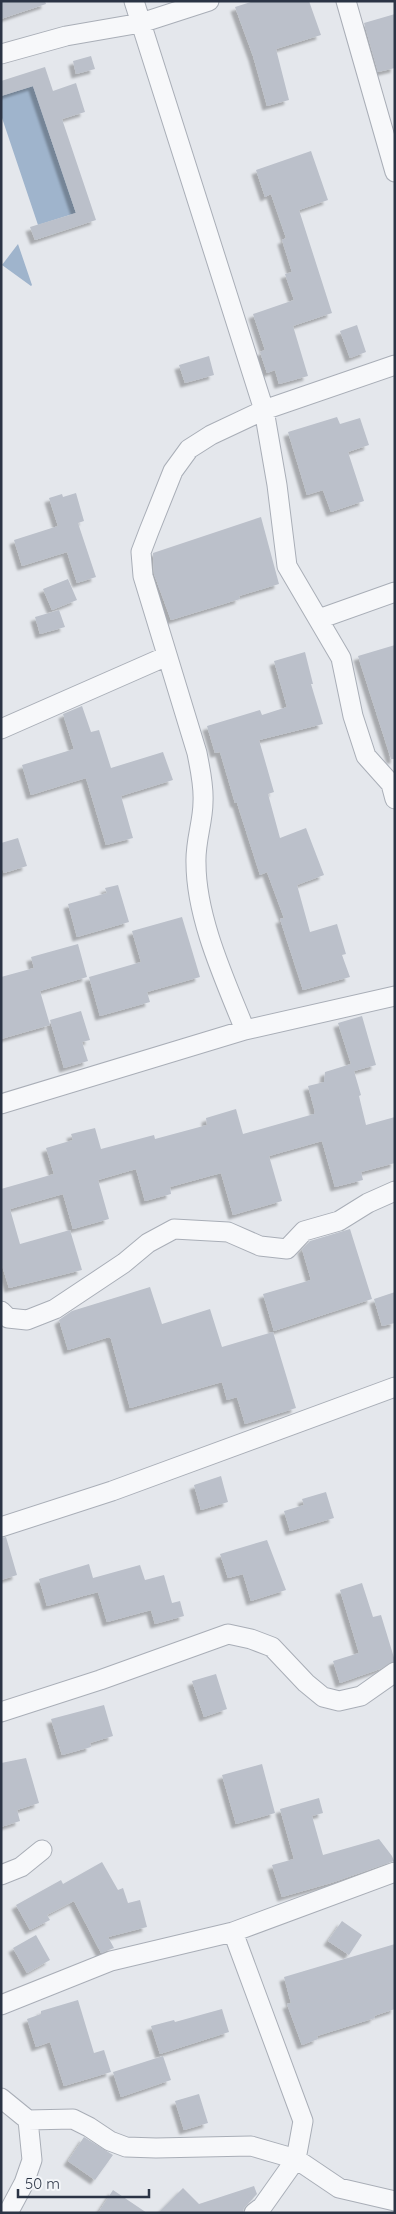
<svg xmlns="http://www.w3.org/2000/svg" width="396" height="2214" viewBox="0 0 396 2214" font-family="Quicksand,sans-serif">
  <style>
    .water { fill: #9fb4cc }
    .building { fill: #bbc0ca; filter: url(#shadow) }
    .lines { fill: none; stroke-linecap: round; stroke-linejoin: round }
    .street-casing { stroke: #a9aeb7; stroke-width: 21 }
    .street { stroke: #f7f8fa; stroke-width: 19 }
  </style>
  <defs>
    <filter id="shadow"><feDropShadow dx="-4.5" dy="4.5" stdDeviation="1" flood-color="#0004"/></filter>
  </defs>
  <rect width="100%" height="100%" fill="#e4e7ec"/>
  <!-- water -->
  <path class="water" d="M33,86L76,213L38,225L1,115V96Z
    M18,244L32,285L31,286L2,265Z"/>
  <!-- building -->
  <path class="building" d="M1,1H45L46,4L1,19Z
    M254,1H309L321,35L276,49L289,100L267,106L253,56L235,7Z
    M395,14V68L378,72L364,23Z
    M91,56L95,69L76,74L73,61Z
    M45,67L53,91L76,83L85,112L62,119L96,220L35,240L30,227L76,213L33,86L1,96V81Z
    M311,151L328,200L299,210L332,313L293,326L308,376L279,384L275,370L267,373L260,352L265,350L253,314L294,300L285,274L292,272L282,240L286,238L271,194L265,197L256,170Z
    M357,325L366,352L350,358L340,331Z
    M209,356L214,375L185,383L179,365Z
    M337,417L340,424L360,418L369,445L348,452L364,501L331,512L323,490L307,495L288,432Z
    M76,493L84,521L78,523L96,577L77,583L67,552L22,566L14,540L58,526L49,498L62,494L63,497Z
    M261,517L279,584L239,596L240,599L171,620L154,574L153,553Z
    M68,579L77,600L52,610L43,589Z
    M59,610L65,627L40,634L35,617Z
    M395,645V759H391L358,656Z
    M305,652L313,684H311L323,724L259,740L274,792L268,794L280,838L306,828L324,875L297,885L310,932L337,924L346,954L342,955L350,977L303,990L280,919L284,918L267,872L260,875L237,803H235L220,752L215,753L207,726L260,710L262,715L287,707L274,661Z
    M82,706L91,732L99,730L111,768L163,752L173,780L121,796L133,838L106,845L86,778L31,795L22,765L74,749L63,714Z
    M18,838L27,866L4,873L1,865V843Z
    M118,885L129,922L77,937L68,904L107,893L105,888Z
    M182,917L200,977L147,992L150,1002L100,1016L89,977L141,962L132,931Z
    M78,944L87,977L40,991L50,1025L1,1039V977L34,968L31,957Z
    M81,1011L90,1040L82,1042L88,1061L64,1068L50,1020Z
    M362,1016L376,1065L354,1071L361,1095L359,1096L366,1125L395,1117V1163L361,1172L363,1180L335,1187L322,1141L269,1156L282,1201L233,1215L221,1173L170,1187L171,1194L145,1201L136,1169L98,1180L109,1219L73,1229L63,1194L10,1209L20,1244L70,1230L82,1270L9,1288L1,1262V1189L54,1174L46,1148L73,1140L71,1134L95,1128L101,1149L154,1135L155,1139L207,1125L206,1118L236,1109L243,1134L314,1114L315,1112L308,1086L324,1082L325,1072L351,1064L338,1023Z
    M350,1229L372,1299L274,1331L263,1294L311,1280L302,1249L310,1241Z
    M150,1287L162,1324L210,1309L222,1347L273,1332L296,1408L245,1424L237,1397L227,1400L222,1382L130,1408L111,1339L109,1337L68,1350L59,1320L72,1311Z
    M395,1292V1323L382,1326L374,1299Z
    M221,1476L228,1502L201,1510L194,1485Z
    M326,1492L334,1518L290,1531L284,1511L304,1505L302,1499Z
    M6,1537L17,1575L1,1580V1538Z
    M267,1540L286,1590L251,1601L243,1574L228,1578L220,1554Z
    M89,1564L93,1578L140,1565L145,1580L164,1575L172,1603L180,1601L184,1616L155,1624L151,1610L107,1622L98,1592L47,1606L39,1579Z
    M362,1583L373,1617L381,1615L395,1661L380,1669L340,1683L333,1661L359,1653L340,1590Z
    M216,1674L227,1709L204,1717L192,1681Z
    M104,1705L113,1736L90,1743L91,1747L62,1755L51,1719Z
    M26,1758L39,1803L17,1810L20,1821L1,1827V1763Z
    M262,1764L275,1813L236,1824L222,1775Z
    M319,1798L323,1813L312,1816L323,1855L379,1839L392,1856L394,1861L331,1883L282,1897L272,1865L294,1859L280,1809Z
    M102,1862L118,1890L123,1888L128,1903L140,1900L147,1927L108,1937L114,1948L101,1953L74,1901L47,1915L50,1920L30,1930L16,1905L61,1880L63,1884Z
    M342,1921L362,1935L349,1955L328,1941Z
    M36,1935L50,1960L27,1973L13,1948Z
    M395,1944V2009L374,2016L375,2018L317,2036L318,2039L302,2045L287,2004L291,2003L284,1977Z
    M78,2000L94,2053L104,2050L111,2072L64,2086L50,2042L36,2047L27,2019L41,2014V2011Z
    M222,2009L229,2032L160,2054L151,2026L174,2020L175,2022Z
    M163,2056L171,2080L121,2097L113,2072Z
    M199,2094L208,2123L184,2130L175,2101Z
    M84,2137L113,2155L95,2180L68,2161Z
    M254,2186L257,2194L244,2208L243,2213H158L183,2188L199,2204Z
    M113,2190L147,2213H98Z"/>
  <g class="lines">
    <!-- street casing -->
    <g class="street-casing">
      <path id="street" d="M134,1L264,410L277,485L287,566L341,658L353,716L366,756L391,784L395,799
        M346,1L395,172
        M1,54L66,36L141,23L209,1
        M319,619L395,592
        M1,729L167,656
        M245,1030C225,980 196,918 196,863C195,842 203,822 203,802C204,785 200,769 197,753L143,576L141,552L149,531L173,471L189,449L211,435L264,410L395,365
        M1,1104L245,1030L395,996
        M1,1311L8,1318L27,1320L55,1309L124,1263L148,1243L174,1229L228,1232L260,1246L287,1249L304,1231L339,1221L368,1203L395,1191
        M1,1527L112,1491L395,1387
        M1,1712L100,1680L228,1634L251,1639L272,1647L306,1683L323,1697L339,1701L361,1696L395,1672
        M1,1875L21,1867L42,1850
        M233,1932L395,1872
        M1,2005L111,1961L233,1932L303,2121L296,2159L251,2146L156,2148L126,2147L110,2141L89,2127L73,2119L28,2120L1,2098
        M8,2213L24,2183L32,2160L28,2120
        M254,2213L262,2207L296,2159L339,2188L395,2201"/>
    </g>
    <!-- street -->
    <use href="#street" class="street"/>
  </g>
  <!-- border -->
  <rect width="396" height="2214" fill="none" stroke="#2b3445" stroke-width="5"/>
  <!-- scale -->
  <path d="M18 2189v8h131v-8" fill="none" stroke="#2b3445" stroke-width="2.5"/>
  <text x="25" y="2189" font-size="15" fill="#2b3445" stroke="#f4f6f9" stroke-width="4" paint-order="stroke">50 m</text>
</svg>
